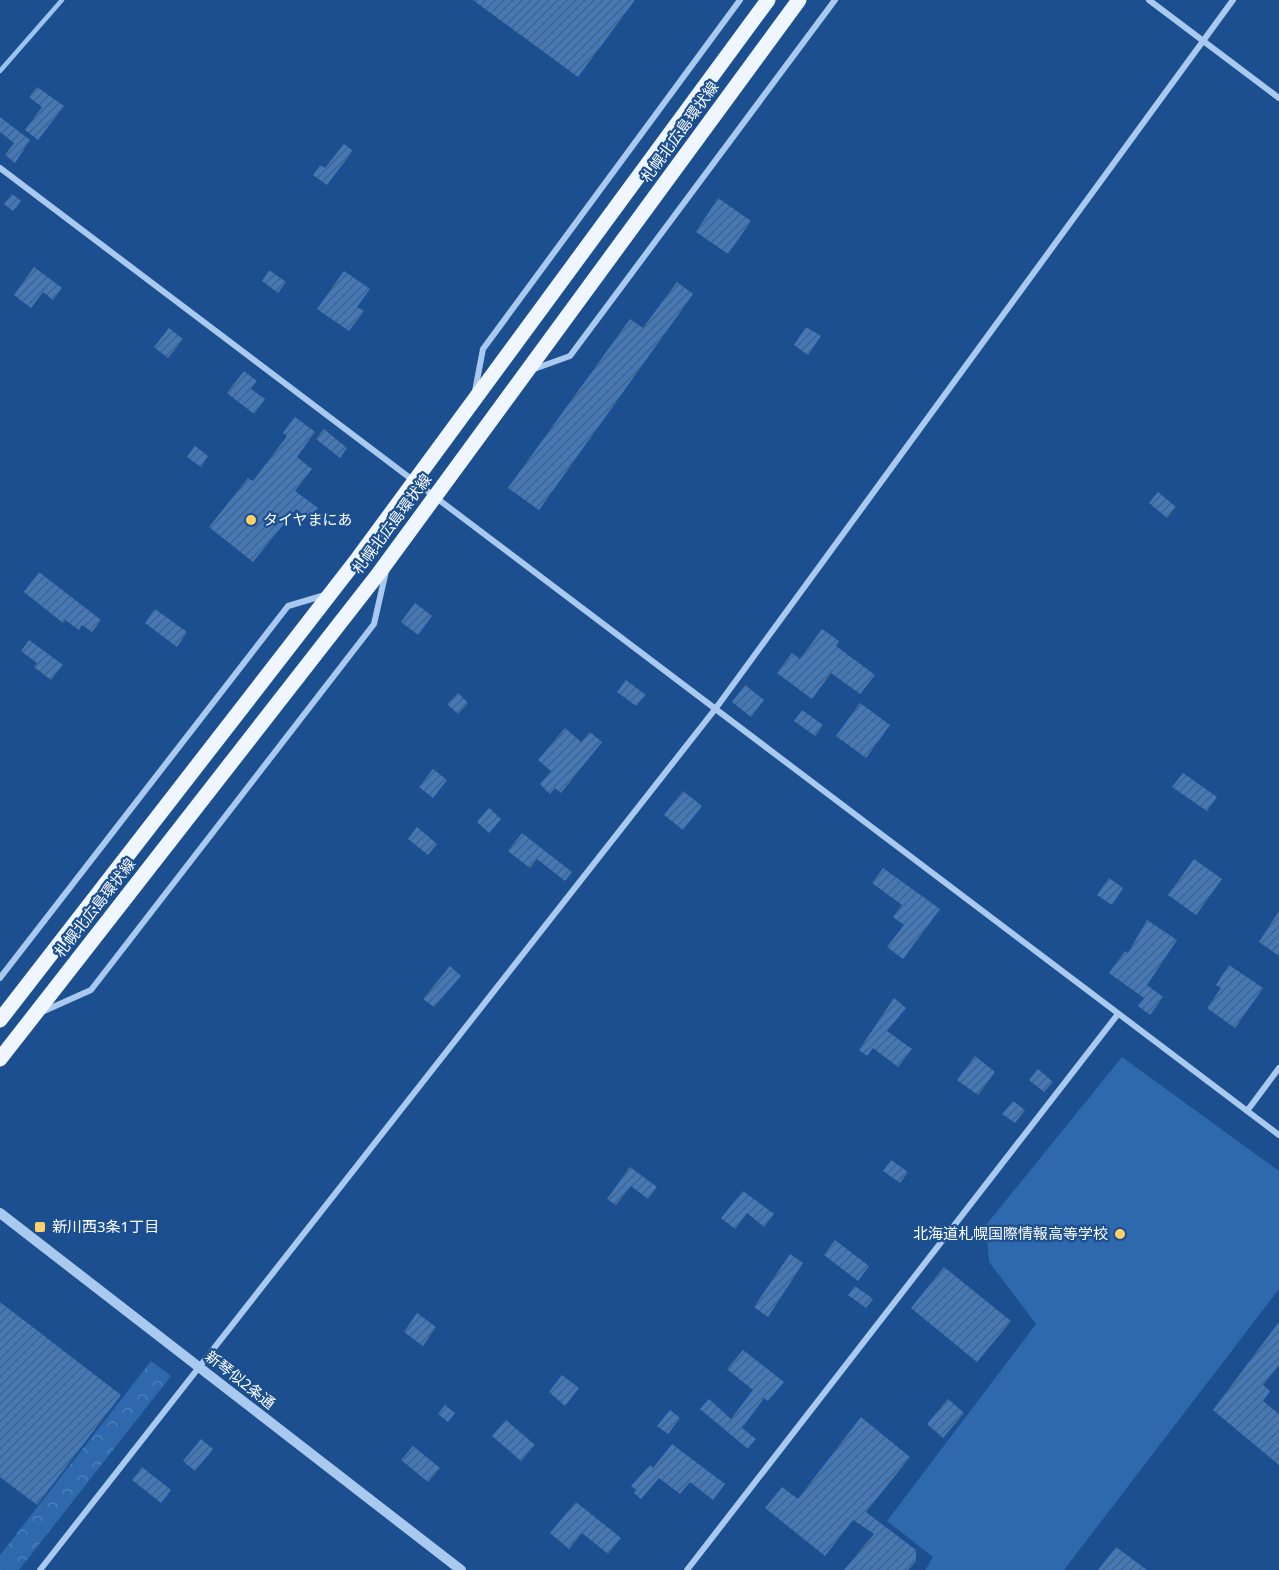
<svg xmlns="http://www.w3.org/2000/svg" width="1279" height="1570" viewBox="0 0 1279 1570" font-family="'Noto Sans','Noto Sans JP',sans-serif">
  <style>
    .park { fill: url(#park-crowns) }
    .pitch { fill: #2e69ad }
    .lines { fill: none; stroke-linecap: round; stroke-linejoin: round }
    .stream { stroke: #9cc4f0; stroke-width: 4.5 }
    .building { fill: url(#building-hatch) }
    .minor { stroke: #a9c9ee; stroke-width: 6 }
    .tertiary { stroke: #a9c9ee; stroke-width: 10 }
    .primary { stroke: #f0f6ff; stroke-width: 15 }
    .poi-dot { fill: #ffd166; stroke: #1b4f8f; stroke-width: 2 }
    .labels { text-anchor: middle; stroke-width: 4.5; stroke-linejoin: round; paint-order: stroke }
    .street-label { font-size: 15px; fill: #fff; stroke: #1b4f8f }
    .poi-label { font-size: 15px; fill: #fff; stroke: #1b4f8f; text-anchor: start }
  </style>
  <defs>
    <pattern id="park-crowns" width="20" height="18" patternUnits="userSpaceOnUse" patternTransform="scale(1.5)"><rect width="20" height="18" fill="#2e69ad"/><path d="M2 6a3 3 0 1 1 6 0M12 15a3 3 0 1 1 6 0" fill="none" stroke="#4d80b9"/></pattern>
    <pattern id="building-hatch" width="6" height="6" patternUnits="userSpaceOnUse" patternTransform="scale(1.5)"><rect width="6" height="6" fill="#4478b7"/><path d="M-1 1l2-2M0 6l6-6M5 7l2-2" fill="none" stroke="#486282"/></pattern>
  </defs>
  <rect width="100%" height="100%" fill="#1b4f8f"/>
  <!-- park -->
  <path class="park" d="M151,1361L171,1376L19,1570H0V1555Z"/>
  <!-- pitch -->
  <path class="pitch" d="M1122,1057L1279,1171V1289L1064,1570H925L933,1557L887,1521L1036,1324L989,1262L986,1225Z"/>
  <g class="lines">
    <!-- stream -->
    <path class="stream" d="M0,71L62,0"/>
  </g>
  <!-- building -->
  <path class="building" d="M473,0H635L578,77Z
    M37,87L64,106L38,140L25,130L42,107L29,97Z
    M0,117L30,140L15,163L5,155L14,143L0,132Z
    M344,144L352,150L351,153L327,185L313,175L320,165L325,168Z
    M12,194L21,201L13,211L4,204Z
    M718,198L751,221L728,254L696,232Z
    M34,267L62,288L53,300L43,292L31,308L14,295Z
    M269,270L286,282L278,293L262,281Z
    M344,271L370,289L357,307L364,311L349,331L317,309Z
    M677,282L693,294L539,510L508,488L630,319L643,328Z
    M806,327L821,336L808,355L794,345Z
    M169,328L183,339L168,358L154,347Z
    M244,371L257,381L251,389L265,399L254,414L227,393Z
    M295,417L315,432L297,457L312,469L295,491L318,508L309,519L296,509L253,562L209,527L248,478L253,481L287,436L283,433Z
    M324,429L347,448L340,458L316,439Z
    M195,446L208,456L201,467L187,457Z
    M1158,492L1176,507L1167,518L1149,503Z
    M39,572L101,620L92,632L82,625L79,630L65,620L63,623L24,592Z
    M415,603L432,616L418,635L401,622Z
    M155,609L187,632L177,647L145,623Z
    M822,629L839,641L836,646L875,675L860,694L831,673L812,699L777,673L792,653L800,659Z
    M29,640L63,665L51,680L34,667L37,663L21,651Z
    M626,680L646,695L636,706L617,692Z
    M745,685L764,700L751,717L732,702Z
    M458,693L468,703L458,714L447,704Z
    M860,703L890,725L866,758L836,736Z
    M802,710L823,725L815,736L794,721Z
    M565,728L581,742L590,732L602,742L561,793L555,788L550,794L540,784L551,771L538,760Z
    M433,769L447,780L433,798L419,787Z
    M1183,773L1217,797L1207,811L1172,787Z
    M683,791L702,806L683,830L664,815Z
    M489,808L501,819L489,833L477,822Z
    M417,827L437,844L428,855L408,839Z
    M522,833L572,872L565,881L537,859L530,868L508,851Z
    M1194,859L1222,879L1196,915L1168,895Z
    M883,868L940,909L903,959L887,947L904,925L893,917L902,905L872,883Z
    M1109,878L1123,888L1112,905L1097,895Z
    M1279,911V956L1259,942Z
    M1147,920L1177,940L1147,985L1163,997L1150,1015L1138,1006L1144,998L1109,973L1125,951L1128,953Z
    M1229,965L1263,988L1235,1028L1207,1008L1221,988L1216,985Z
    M450,966L461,976L434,1007L423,999Z
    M894,998L906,1008L887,1031L912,1049L898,1067L873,1048L867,1056L859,1050Z
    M975,1056L995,1072L978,1095L957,1080Z
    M1038,1069L1053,1082L1044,1092L1029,1080Z
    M1013,1101L1025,1110L1015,1123L1002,1114Z
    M891,1160L908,1172L900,1183L883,1171Z
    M630,1167L657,1187L648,1199L631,1186L616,1205L607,1199Z
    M743,1191L774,1214L764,1227L747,1213L735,1229L721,1218Z
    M835,1240L869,1266L858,1281L824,1255Z
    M790,1254L803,1263L768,1317L754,1307Z
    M944,1267L1011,1321L977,1362L911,1308Z
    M855,1286L873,1299L866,1308L848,1295Z
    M0,1302L121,1395L37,1505L0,1477Z
    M417,1313L436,1327L423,1346L404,1332Z
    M1279,1322V1365L1263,1385L1270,1391L1263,1401L1279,1414V1465L1213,1410Z
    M743,1350L784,1382L768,1401L764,1398L742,1428L756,1439L748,1449L700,1409L709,1399L731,1419L753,1390L727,1369Z
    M562,1375L579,1388L565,1406L549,1392Z
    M948,1399L964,1413L943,1438L927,1424Z
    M445,1405L455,1413L448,1422L438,1414Z
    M670,1410L680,1418L668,1434L657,1426Z
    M861,1417L910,1457L866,1512L916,1550V1561L908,1570H844L874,1534L853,1520L825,1556L765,1508L782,1487L798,1499Z
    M506,1420L535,1445L521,1461L492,1436Z
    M201,1439L213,1449L195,1471L183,1461Z
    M672,1444L725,1484L713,1500L690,1482L680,1494L659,1478L641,1499L634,1493L636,1490L631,1486L650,1465L653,1468Z
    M413,1446L440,1468L428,1482L401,1460Z
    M142,1467L171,1490L161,1503L132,1480Z
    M576,1502L621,1538L608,1554L582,1533L569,1549L550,1533Z
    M1116,1547L1147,1570H1098Z"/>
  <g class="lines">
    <!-- minor -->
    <path class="minor" d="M1149,0L1279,98
      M0,168L1279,1135
      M534,369L570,356L835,0
      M475,391L483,349L740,0
      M0,978L288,606L325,595
      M44,1011L91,990L374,624L386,571
      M1247,1111L1279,1068
      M40,1570L716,708L1233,0
      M687,1570L1118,1014"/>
    <!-- tertiary -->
    <path class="tertiary" d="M0,1213L461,1570"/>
    <!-- primary -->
    <path class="primary" d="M0,1020L358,558L768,0
      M0,1059L379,573L799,0"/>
  </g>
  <!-- markers -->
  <g class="poi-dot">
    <circle cx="251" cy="520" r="6"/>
    <rect x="34" y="1221" width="12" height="12" rx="3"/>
    <circle cx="1120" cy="1234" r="6"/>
  </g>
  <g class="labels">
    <!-- street labels -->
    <g class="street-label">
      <text transform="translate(680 132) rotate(-54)" y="5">札幌北広島環状線</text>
      <text transform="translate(392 524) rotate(-53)" y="5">札幌北広島環状線</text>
      <text transform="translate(95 908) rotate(-52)" y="5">札幌北広島環状線</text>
      <text transform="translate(240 1380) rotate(38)" y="5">新琴似2条通</text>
    </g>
    <!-- poi labels -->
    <g class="poi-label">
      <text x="263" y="525">タイヤまにあ</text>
      <text x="52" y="1232">新川西3条1丁目</text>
      <text x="1108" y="1239" text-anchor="end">北海道札幌国際情報高等学校</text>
    </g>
  </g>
</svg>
